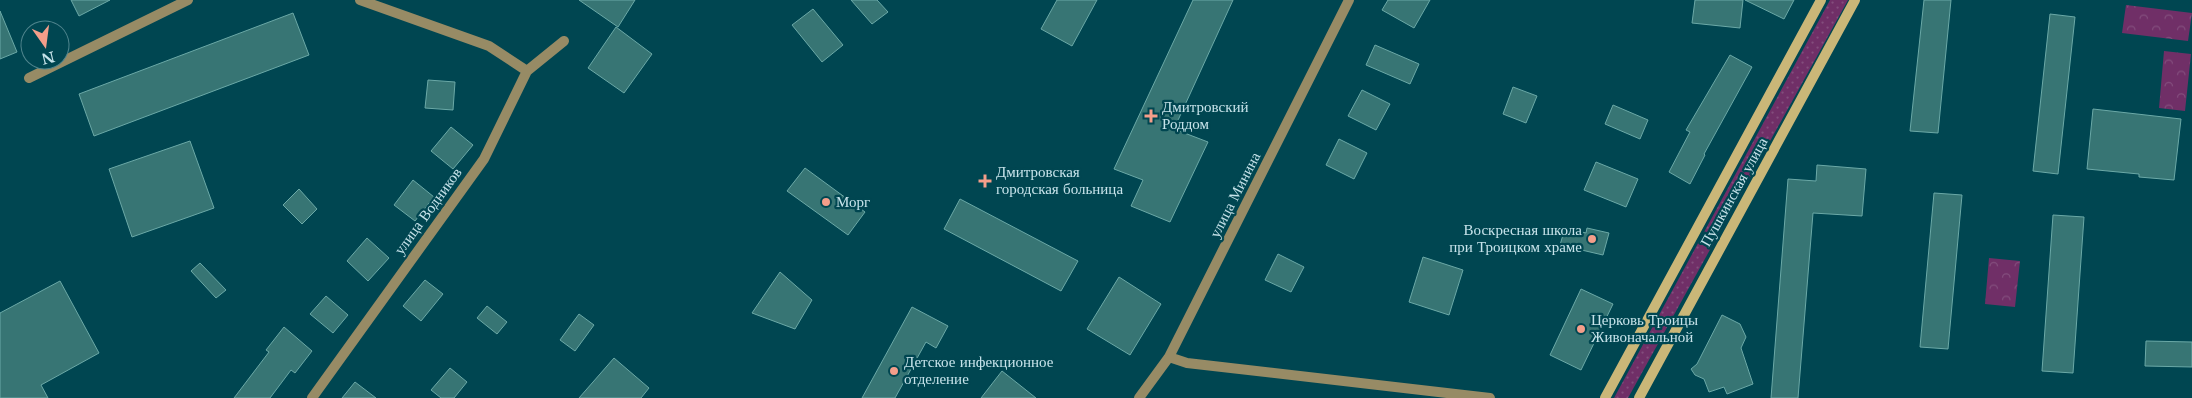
<svg xmlns="http://www.w3.org/2000/svg" width="2192" height="398" viewBox="0 0 2192 398" font-family="'Libre Baskerville',serif">
  <style>
    .grass { fill: url(#grass-dots) }
    .park { fill: url(#park-crowns) }
    .building { fill: #377574; stroke: #6ba9a7 }
    .lines { fill: none; stroke-linecap: round; stroke-linejoin: round }
    .minor { stroke: #978b65; stroke-width: 10 }
    .secondary { stroke: #cab778; stroke-width: 10 }
    .poi-dot { fill: #f49e8a; stroke: #004651; stroke-width: 2 }
    .labels { text-anchor: middle; stroke-width: 4.5; stroke-linejoin: round; paint-order: stroke }
    .poi-label { font-size: 15px; fill: #c6e3ea; stroke: #004651; text-anchor: start }
    .street-label { font-size: 15px; fill: #c6e3ea; stroke: #004651 }
  </style>
  <defs>
    <pattern id="grass-dots" width="8" height="8" patternUnits="userSpaceOnUse" patternTransform="scale(1.25)"><rect width="8" height="8" fill="#702f67"/><path d="M2 2h.1M6 6h.1" fill="none" stroke="#834d7d" stroke-width="1.8" stroke-linecap="round"/></pattern>
    <pattern id="park-crowns" width="20" height="18" patternUnits="userSpaceOnUse" patternTransform="scale(1.25)"><rect width="20" height="18" fill="#702f67"/><path d="M2 6a3 3 0 1 1 6 0M12 15a3 3 0 1 1 6 0" fill="none" stroke="#834d7d"/></pattern>
  </defs>
  <rect width="100%" height="100%" fill="#004651"/>
  <!-- grass -->
  <path class="grass" d="M1830,0H1848L1628,398H1614Z"/>
  <!-- park -->
  <path class="park" d="M2126,5L2192,13L2188,41L2122,33Z
    M2164,51L2191,54L2185,111L2159,108Z
    M1989,258L2020,261L2015,307L1985,304Z"/>
  <!-- building -->
  <path class="building" d="M71,0H110L79,16Z
    M579,0H635L618,27Z
    M851,0H877L888,12L872,24Z
    M1057,0H1097L1072,46L1041,29Z
    M1193,0H1233L1174,129L1208,142L1170,222L1131,206L1143,180L1114,169Z
    M1388,0H1430L1414,28L1382,10Z
    M1695,0H1743L1740,28L1692,23Z
    M1745,0H1794L1784,19Z
    M1924,0H1951L1938,133L1910,131Z
    M813,9L843,45L822,62L792,25Z
    M0,11L17,52L0,59Z
    M293,13L309,55L94,136L79,94Z
    M2050,14L2075,17L2058,174L2033,171Z
    M616,27L652,54L624,93L588,68Z
    M1375,45L1419,64L1410,84L1366,65Z
    M1730,55L1752,67L1704,154L1705,155L1690,184L1669,172L1690,132L1686,130Z
    M428,80L455,82L453,110L425,108Z
    M1513,87L1537,96L1526,123L1503,114Z
    M1362,90L1390,104L1376,130L1348,116Z
    M1613,105L1648,120L1640,139L1605,124Z
    M2093,109L2181,119L2174,180L2139,177V174L2087,169Z
    M451,127L473,145L453,169L431,151Z
    M1339,139L1367,153L1354,179L1326,165Z
    M190,141L214,208L132,237L109,169Z
    M1596,162L1638,179L1626,207L1584,190Z
    M1817,165L1866,169L1862,216L1813,213L1798,398H1771L1788,179L1816,181Z
    M805,168L865,212L848,235L787,191Z
    M413,180L434,197L415,221L394,205Z
    M299,189L317,209L302,224L283,205Z
    M1934,193L1962,195L1948,349L1920,347Z
    M960,199L1078,261L1061,291L944,229Z
    M2053,215L2084,217L2073,373L2042,371Z
    M1565,228L1586,233L1587,228L1609,233L1603,255L1560,245Z
    M367,238L389,258L368,281L347,261Z
    M1278,254L1304,267L1291,292L1265,280Z
    M1423,257L1463,270L1449,315L1409,302Z
    M200,263L226,290L216,298L191,271Z
    M780,272L812,300L795,329L752,313Z
    M1119,277L1161,304L1130,355L1087,329Z
    M425,280L443,294L421,321L403,306Z
    M60,281L99,353L41,385L48,398H0V313Z
    M1581,289L1613,304L1581,370L1550,355Z
    M326,296L348,315L333,333L310,314Z
    M487,306L507,322L497,334L477,318Z
    M912,307L948,326L936,348L926,342L895,398H862Z
    M579,314L594,325L575,351L560,340Z
    M1722,315L1740,324L1746,337L1741,348L1753,384L1727,394L1724,387L1709,392L1704,379L1695,375L1691,369L1697,364Z
    M284,327L312,351L295,373L291,370L270,398H234L269,352L266,350Z
    M2146,341L2192,342V367L2145,366Z
    M614,358L649,388L641,398H579Z
    M450,368L467,382L454,398H441L431,390Z
    M1002,371L1036,398H981Z
    M355,382L376,398H342Z"/>
  <g class="lines">
    <!-- minor -->
    <path class="minor" d="M360,0L489,46L527,71
      M29,78L188,0
      M1169,357L1187,363L1490,398
      M312,398L484,159L527,71L564,41
      M1139,398L1169,357L1349,0"/>
    <!-- secondary -->
    <path class="secondary" d="M1605,398L1821,0
      M1639,398L1855,0"/>
  </g>
  <!-- markers -->
  <g class="poi-dot">
    <path d="M1148.5 108.5h5v5h5v5h-5v5h-5v-5h-5v-5h5z"/>
    <path d="M982.5 173.5h5v5h5v5h-5v5h-5v-5h-5v-5h5z"/>
    <circle cx="826" cy="202" r="5"/>
    <circle cx="1592" cy="239" r="5"/>
    <circle cx="1581" cy="329" r="5"/>
    <circle cx="894" cy="371" r="5"/>
  </g>
  <g class="labels">
    <!-- poi labels -->
    <g class="poi-label">
      <text x="1162" y="112">Дмитровский<tspan x="1162" dy="17">Роддом</tspan></text>
      <text x="996" y="177">Дмитровская<tspan x="996" dy="17">городская больница</tspan></text>
      <text x="836" y="207">Морг</text>
      <text x="1582" y="235" text-anchor="end">Воскресная школа<tspan x="1582" dy="17">при Троицком храме</tspan></text>
      <text x="1591" y="325">Церковь Троицы<tspan x="1591" dy="17">Живоначальной</tspan></text>
      <text x="904" y="367">Детское инфекционное<tspan x="904" dy="17">отделение</tspan></text>
    </g>
    <!-- street labels -->
    <g class="street-label">
      <text transform="translate(1734 192) rotate(-61)" y="5">Пушкинская улица</text>
      <text transform="translate(1235 195) rotate(-63)" y="5">улица Минина</text>
      <text transform="translate(428 211) rotate(-54)" y="5">улица Водников</text>
    </g>
  </g>
  <!-- north arrow -->
  <g transform="translate(45 45) rotate(166)"><circle r="24" fill="#004651" stroke="#4f858e"/>
  <path d="M0-4L9 19L0 12L-9 19Z" fill="#f49e8a"/>
  <text y="-8" font-size="14" font-weight="bold" text-anchor="middle" fill="#c6e3ea">N</text>
  </g>
</svg>
